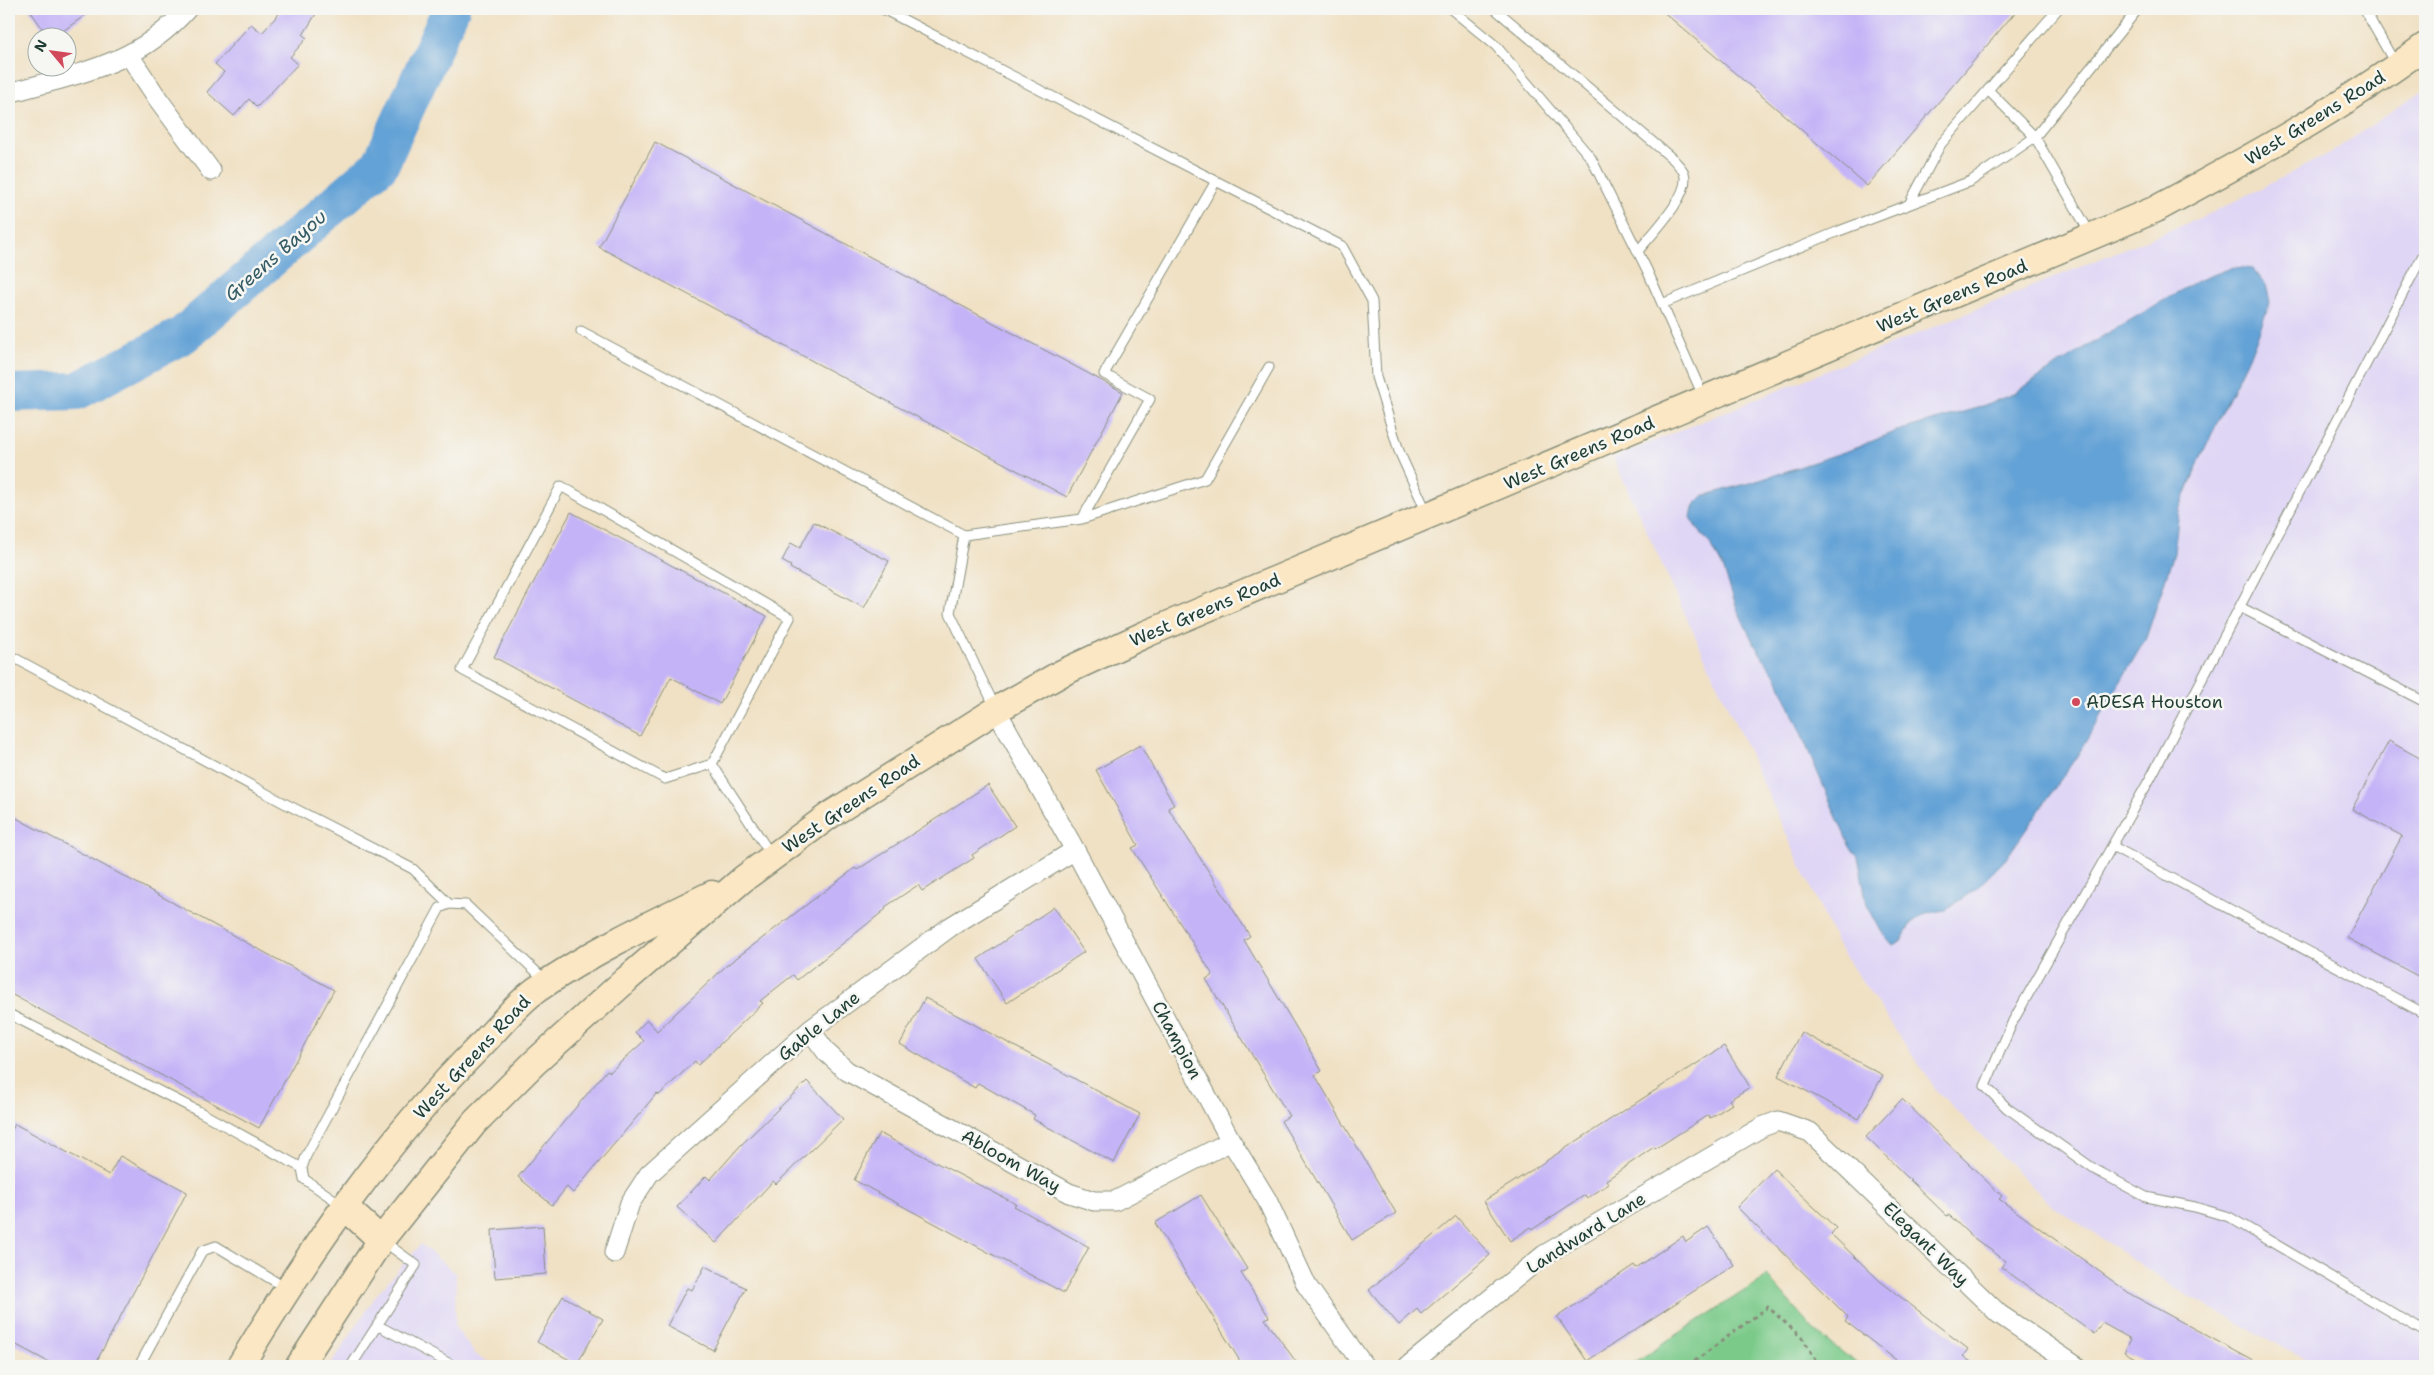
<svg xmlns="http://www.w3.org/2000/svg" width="2434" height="1375" viewBox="0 0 2434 1375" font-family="'Shantell Sans',sans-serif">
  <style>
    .built { fill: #dfd5f5 }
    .green { fill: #7bca8a; stroke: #4d845f }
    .water { fill: #64a2d6; stroke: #427085 }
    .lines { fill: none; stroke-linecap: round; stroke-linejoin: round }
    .river { stroke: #64a2d6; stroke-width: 38 }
    .building { fill: #c4b4f7 }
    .lane-casing { stroke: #888f7c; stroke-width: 11 }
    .street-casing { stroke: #888f7c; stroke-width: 21 }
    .secondary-casing { stroke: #888f7c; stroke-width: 29 }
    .path { stroke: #888f7c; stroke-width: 3; stroke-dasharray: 4 4; stroke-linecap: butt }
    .lane { stroke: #fff; stroke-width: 9 }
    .street { stroke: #fff; stroke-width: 19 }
    .secondary { stroke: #fbe7c3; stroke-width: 26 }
    .poi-dot { fill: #d1495b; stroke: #f6f6f2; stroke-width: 2 }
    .labels { text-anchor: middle; stroke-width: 5; stroke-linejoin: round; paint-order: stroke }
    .street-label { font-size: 18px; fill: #1f3d34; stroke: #f6f6f2 }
    .poi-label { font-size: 18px; fill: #1f3d34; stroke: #f6f6f2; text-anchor: start }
    .water-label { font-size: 19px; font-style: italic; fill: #345b65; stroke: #f6f6f2 }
  </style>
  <rect width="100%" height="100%" fill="#f6f6f2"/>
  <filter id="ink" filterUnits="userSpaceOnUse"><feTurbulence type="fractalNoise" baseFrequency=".02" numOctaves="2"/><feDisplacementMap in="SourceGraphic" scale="10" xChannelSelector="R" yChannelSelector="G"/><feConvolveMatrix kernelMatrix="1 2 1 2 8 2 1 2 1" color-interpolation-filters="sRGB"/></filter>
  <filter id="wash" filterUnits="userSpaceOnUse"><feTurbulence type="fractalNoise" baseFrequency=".0096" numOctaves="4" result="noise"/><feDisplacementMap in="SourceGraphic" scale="20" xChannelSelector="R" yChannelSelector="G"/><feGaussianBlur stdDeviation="1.12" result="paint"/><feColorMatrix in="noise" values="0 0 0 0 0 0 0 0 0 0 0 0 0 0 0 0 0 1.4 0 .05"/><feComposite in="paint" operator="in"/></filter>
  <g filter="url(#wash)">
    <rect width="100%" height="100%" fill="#f0e1c4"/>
    <!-- built -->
    <path class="built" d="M2425,89V1366H2319L2188,1296L2050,1204L1937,1091L1838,946L1613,458L2214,212L2332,152Z
      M421,1244L456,1274L455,1327L475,1354L495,1366H330L377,1294Z"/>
    <!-- green -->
    <path class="green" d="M1767,1276L1814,1330L1860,1366H1629Z"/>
    <!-- water -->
    <path class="water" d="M2234,267L2253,269L2266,285L2270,302L2254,346L2203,452L2179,510L2174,553L2146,638L2079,753L2005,860L1977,888L1946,910L1926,913L1911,923L1902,940L1893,945L1881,931L1867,905L1858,856L1850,847L1835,813L1778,680L1754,644L1738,611L1723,567L1711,545L1696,527L1691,517L1694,505L1703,496L1760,480L1853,449L1897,431L1977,408L2013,394L2103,336L2197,281Z"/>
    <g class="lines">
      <!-- river -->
      <path class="river" d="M9,393L77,391L183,335L380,165L451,9"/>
    </g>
    <g id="blocks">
      <!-- building -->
      <path class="building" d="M29,9H94L53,38H49Z
        M283,9H319L303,35L307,38L290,57L298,64L257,107L249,99L234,116L207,92L224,72L215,64L251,24L262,33Z
        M1660,9H2018L1867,186Z
        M655,142L1123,392L1067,497L599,247Z
        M571,512L767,616L720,704L671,677L640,736L494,657Z
        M814,522L889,561L864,608L790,568L791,566L782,561L791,543L800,548Z
        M2389,741L2425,761V980L2347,938L2402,836L2352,809Z
        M1140,745L1174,805L1168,808L1250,936L1244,940L1322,1071L1315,1075L1396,1213L1352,1240L1281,1121L1289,1116L1206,979L1213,975L1132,848L1138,845L1096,770Z
        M988,785L1015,826L972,855L974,858L922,891L918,885L885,907L886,909L797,980L793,975L760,1001L763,1003L698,1065L695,1061L659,1095L657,1093L573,1193L567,1187L552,1205L518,1177L607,1070L610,1072L644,1041L635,1032L647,1020L657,1031L727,965L855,868L857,870Z
        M9,814L334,990L259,1128L9,993Z
        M1054,907L1084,952L1007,1003L978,959Z
        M925,998L1140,1114L1114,1163L1033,1119L1035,1115L978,1083L975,1088L900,1044Z
        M1801,1032L1883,1075L1859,1119L1778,1076Z
        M1724,1046L1750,1087L1729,1100L1732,1104L1710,1118L1708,1115L1655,1149L1654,1147L1606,1180L1609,1184L1587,1198L1585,1195L1533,1229L1531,1227L1510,1241L1484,1201Z
        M807,1081L843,1119L776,1184L773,1181L716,1243L677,1207L706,1176L710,1180L740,1146Z
        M1902,1099L2002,1196L1999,1199L2132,1295L2263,1366H2150L2124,1352L2131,1339L2102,1323L2094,1334L2001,1267L2006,1261L1971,1236L1949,1215L1947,1216L1866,1137Z
        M15,1124L109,1175L120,1156L187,1192L94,1366H56L9,1341V1136Z
        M879,1133L1016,1204L1014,1206L1089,1247L1064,1293L854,1180Z
        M1774,1169L1836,1228L1831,1234L1880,1281L1968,1349L1963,1356L1976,1366H1904L1845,1321L1848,1317L1737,1207Z
        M1201,1195L1247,1269L1241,1273L1269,1317L1265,1319L1299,1366H1243L1155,1223Z
        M1456,1216L1490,1255L1421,1314L1417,1309L1399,1325L1369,1290Z
        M543,1226L546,1274L495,1278L492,1230Z
        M1708,1227L1734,1265L1587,1361L1557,1317L1634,1265L1636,1268L1683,1236L1686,1242Z
        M705,1266L746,1288L713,1350L667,1326L687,1288L692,1290Z
        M563,1296L603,1319L577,1364L537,1342Z"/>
    </g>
  </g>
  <g filter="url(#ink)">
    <use href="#blocks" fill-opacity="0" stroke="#888f7c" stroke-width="1"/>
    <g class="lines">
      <!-- lane casing -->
      <g class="lane-casing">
        <path id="lane" d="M883,9L1216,181
          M1451,9L1496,46L1591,158L1647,270L1704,398
          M1495,9L1674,160C1677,164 1682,168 1684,173C1692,194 1651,235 1638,251
          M2364,9L2396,65
          M1988,90L2035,137L2091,235
          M1909,204L1941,144L2058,9
          M2425,251L2151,777L2013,1021L1985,1086L2007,1108L2094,1169L2146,1197L2195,1207L2229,1217L2425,1332
          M1662,304L1839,231L1971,181L2035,137L2138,9
          M581,331L964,535L1082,519L1205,479L1269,367
          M1082,519L1150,399L1104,374L1216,181L1342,246L1372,301L1376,377L1399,451L1427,513
          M964,535L950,613L995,707
          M2240,607L2425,702
          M9,655L284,803L413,869L449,904
          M712,764L665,779L462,670L561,486L790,618L712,764L771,855
          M2112,846L2425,1014
          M9,1014L200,1112L302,1168
          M342,1205L304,1179L302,1168L306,1156L440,908L449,904L466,905L545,980
          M377,1325L454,1366
          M139,1366L202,1251L216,1246L286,1288
          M351,1366L416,1265L383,1241"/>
      </g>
      <!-- street casing -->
      <g class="street-casing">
        <path id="street" d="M129,55L158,99L211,171
          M9,93C76,74 138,65 187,9
          M996,710L1075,850L1231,1141L1267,1200L1307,1286L1364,1366
          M810,1030L827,1053L847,1071L1069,1193L1094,1201H1115L1231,1141
          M614,1253L630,1203L649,1174L810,1030L950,927L1075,850
          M1408,1366L1544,1255L1762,1127L1778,1121L1810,1132L1999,1314L2076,1366"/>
      </g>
      <!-- secondary casing -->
      <g class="secondary-casing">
        <path id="secondary" d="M344,1206L381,1240
          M240,1366C309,1251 386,1140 480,1046C498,1028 516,1004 536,990C592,951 652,923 712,894
          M299,1366L381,1240L475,1122L533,1064L627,979L743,879L830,815L996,710L1062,673L1146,634L2154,210C2247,160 2340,109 2425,46"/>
      </g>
      <!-- path -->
      <path class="path" d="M1688,1366L1768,1307L1803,1339L1820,1366"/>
      <!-- lane -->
      <use href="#lane" class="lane"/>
      <!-- street -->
      <use href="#street" class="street"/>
      <!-- secondary -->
      <use href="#secondary" class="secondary"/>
    </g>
  </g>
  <!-- markers -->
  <circle class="poi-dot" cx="2076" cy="702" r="5"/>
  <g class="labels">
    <!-- street labels -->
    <g class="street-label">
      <text transform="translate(2315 118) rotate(-32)" y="6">West Greens Road</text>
      <text transform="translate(1952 296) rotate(-23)" y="6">West Greens Road</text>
      <text transform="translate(1579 453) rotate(-23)" y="6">West Greens Road</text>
      <text transform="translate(1205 610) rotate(-23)" y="6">West Greens Road</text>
      <text transform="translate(851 804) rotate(-34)" y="6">West Greens Road</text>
      <text transform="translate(819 1026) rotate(-39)" y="6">Gable Lane</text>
      <text transform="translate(1177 1040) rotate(62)" y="6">Champion</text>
      <text transform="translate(472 1057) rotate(-47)" y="6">West Greens Road</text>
      <text transform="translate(1011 1161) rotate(29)" y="6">Abloom Way</text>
      <text transform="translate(1586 1233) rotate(-32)" y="6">Landward Lane</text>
      <text transform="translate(1926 1244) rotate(44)" y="6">Elegant Way</text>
    </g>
    <!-- poi labels -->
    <g class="poi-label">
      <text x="2086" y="708">ADESA Houston</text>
    </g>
    <!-- water labels -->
    <g class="water-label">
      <text transform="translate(275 255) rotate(-41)" y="7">Greens Bayou</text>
    </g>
  </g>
  <!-- margin -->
  <rect width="2434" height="1375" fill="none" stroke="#f6f6f2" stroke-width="30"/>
  <!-- north arrow -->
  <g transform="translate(52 52) rotate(299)"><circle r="24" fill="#f6f6f2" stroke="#a0aca6"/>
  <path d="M0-4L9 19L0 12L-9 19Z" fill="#d1495b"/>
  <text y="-8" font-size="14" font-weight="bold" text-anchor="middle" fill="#1f3d34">N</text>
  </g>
</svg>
